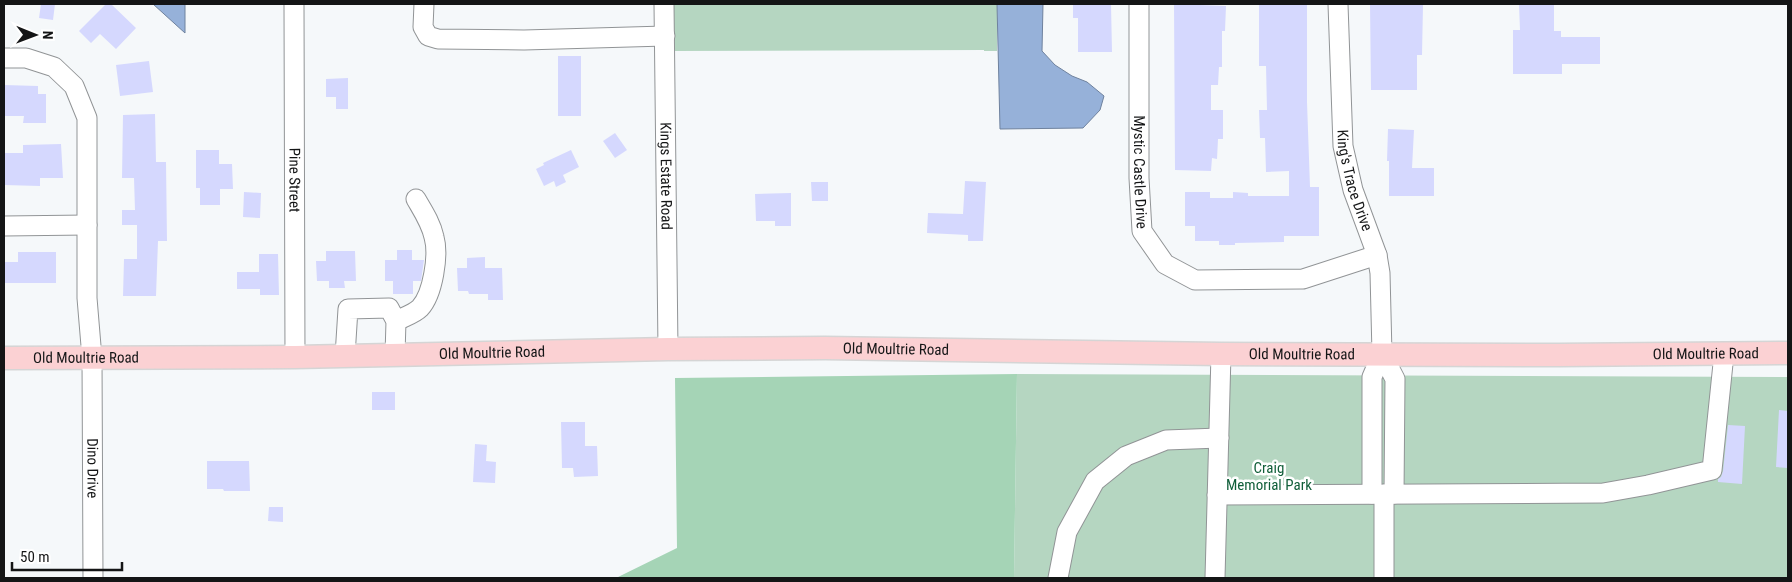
<svg xmlns="http://www.w3.org/2000/svg" width="1792" height="582" viewBox="0 0 1792 582" font-family="'Roboto Condensed',sans-serif">
  <style>
    .green { fill: #b5d6c1 }
    .forest { fill: #a5d4b6 }
    .water { fill: #96b1d9; stroke: #6f829e }
    .building { fill: #d5d8fe }
    .lines { fill: none; stroke-linecap: round; stroke-linejoin: round }
    .minor-casing { stroke: #919496; stroke-width: 21 }
    .major-casing { stroke: #d5d5d5; stroke-width: 25 }
    .minor { stroke: #fff; stroke-width: 19 }
    .major { stroke: #fbd1d3; stroke-width: 22 }
    .labels { text-anchor: middle; stroke-width: 5; stroke-linejoin: round; paint-order: stroke }
    .street-label { font-size: 15px; fill: #141516; stroke: #fff }
    .park-label { font-size: 15px; fill: #105e39; stroke: #fff }
  </style>
  <rect width="100%" height="100%" fill="#f5f8fa"/>
  <!-- green -->
  <path class="green" d="M673,4H997V51H984V50L673,51Z
    M1017,374L1788,377V578H1014Z"/>
  <!-- forest -->
  <path class="forest" d="M1017,374L1014,578H616L677,548L675,378Z"/>
  <!-- water -->
  <path class="water" d="M153,4H185V33Z
    M997,4H1043L1042,51L1055,65L1072,76L1087,82L1104,96L1100,110L1083,128L1000,129Z"/>
  <!-- building -->
  <path class="building" d="M41,4H55L53,20L39,18Z
    M106,4H111L136,28L116,49L100,34L91,43L79,31Z
    M1073,4H1111L1112,52H1078V18H1073Z
    M1174,4L1226,6L1225,31H1222V67H1219L1218,85H1211V110H1223V139H1218L1217,159L1212,158L1211,171L1175,170Z
    M1259,4H1307V102L1310,187H1319V236H1284V242L1235,243V245H1219V241H1195V226H1185V192H1210V198H1233V192L1248,193V196H1289V171L1266,172L1265,138H1260L1259,110H1267L1266,66H1259Z
    M1370,4H1416V5H1423L1422,55H1417V90H1371Z
    M1519,4H1554V31H1561V37H1600V64H1562V74H1513V30H1520Z
    M558,56H581V116H558Z
    M149,61L153,92L120,96L116,65Z
    M348,78V109H336V97H326V79Z
    M4,85L38,86V94H46V123H23L24,116H4Z
    M155,114L156,162H166L167,241H158L156,296H123L124,259H137V225H122V210H135L134,178H122L123,115Z
    M1388,129L1414,130L1412,168H1434V196H1389V161H1387Z
    M615,133L627,150L615,158L603,141Z
    M61,144L63,178H40V186L4,185V153H23V145Z
    M196,150H219V164H232L233,189H220V205H200V188H196Z
    M571,150L579,167L563,175L566,182L556,187L554,181L544,186L536,169L544,165L543,163Z
    M965,181L986,182L983,241H968V235L927,233L928,213L963,214Z
    M811,182H828V201H812Z
    M244,192L261,193L260,218L243,217Z
    M791,193V226H775V221H756L755,194Z
    M397,250H412V260H424L421,281H413V294H393V281H385V260H397Z
    M326,251H355L356,281H344L345,288H329V281H317L316,261H326Z
    M18,252H56V283H4V262H18Z
    M259,254H278L279,295H260V289H237V272H259Z
    M485,257V268H502L503,300H488V294H469L468,291H458L457,268H467V258Z
    M372,392H395V410H372Z
    M1779,410L1788,411V468L1776,467Z
    M561,422H585V446H597L598,476L574,477L573,468H562Z
    M1728,425L1745,426L1742,484L1718,482V479L1721,477L1723,471Z
    M475,444L487,445L486,461L496,462L495,483L473,482Z
    M207,461H249L250,491H224L223,489H207Z
    M269,507H283V522L268,521Z"/>
  <g class="lines">
    <!-- minor casing -->
    <g class="minor-casing">
      <g id="minor">
        <path id="s1" d="M294,4L295,357"/>
        <path d="M424,4L423,27L428,36L438,39L524,40L665,36"/>
        <path id="s2" d="M664,4L668,349"/>
        <path id="s3" d="M1139,4V178L1142,231L1165,264L1195,280L1303,279L1377,255"/>
        <path id="s4" d="M1338,4L1343,146L1353,190L1377,255L1380,273L1382,354L1372,377V494"/>
        <path id="s5" d="M4,58H26L54,67L74,86L87,118V298L92,358L93,578"/>
        <path d="M4,226L87,225"/>
        <path d="M396,321C404,317 414,314 420,308C433,294 439,255 434,237C431,223 423,211 416,199"/>
        <path d="M1382,354L1395,379L1394,494"/>
        <path d="M345,356L348,309L389,308L396,321L395,355"/>
        <path d="M1217,495L1603,493L1648,485L1712,470L1724,354"/>
        <path d="M1058,578L1067,532L1095,481L1126,456L1166,440L1219,438"/>
        <path d="M1215,578L1221,354"/>
        <path d="M1384,578V494"/>
      </g>
    </g>
    <!-- major casing -->
    <g class="major-casing">
      <g id="major">
        <path id="s6" d="M4,358L295,357L668,349L825,348L1221,354L1559,355L1788,353"/>
      </g>
    </g>
    <!-- minor -->
    <use href="#minor" class="minor"/>
    <!-- major -->
    <use href="#major" class="major"/>
  </g>
  <g class="labels">
    <!-- street labels -->
    <g class="street-label">
      <text dy="5" stroke="none"><textPath href="#s3" startOffset="168">Mystic Castle Drive</textPath></text>
      <text dy="5" stroke="none"><textPath href="#s2" startOffset="172">Kings Estate Road</textPath></text>
      <text dy="5" stroke="none"><textPath href="#s4" startOffset="178">King's Trace Drive</textPath></text>
      <text dy="5" stroke="none"><textPath href="#s1" startOffset="176">Pine Street</textPath></text>
      <text dy="5" stroke="none"><textPath href="#s6" startOffset="892">Old Moultrie Road</textPath></text>
      <text dy="5" stroke="none"><textPath href="#s6" startOffset="488">Old Moultrie Road</textPath></text>
      <text dy="5" stroke="none"><textPath href="#s6" startOffset="1298">Old Moultrie Road</textPath></text>
      <text dy="5" stroke="none"><textPath href="#s6" startOffset="1702">Old Moultrie Road</textPath></text>
      <text dy="5" stroke="none"><textPath href="#s6" startOffset="82">Old Moultrie Road</textPath></text>
      <text dy="5" stroke="none"><textPath href="#s5" startOffset="464">Dino Drive</textPath></text>
    </g>
    <!-- park labels -->
    <g class="park-label">
      <text x="1269" y="473">Craig<tspan x="1269" dy="17">Memorial Park</tspan></text>
    </g>
  </g>
  <!-- border -->
  <rect width="1792" height="582" fill="none" stroke="#141516" stroke-width="10"/>
  <!-- north arrow -->
  <g transform="translate(35 35) rotate(91)" stroke="#ffffff" stroke-width="4" paint-order="stroke">
  <path d="M0-4L9 19L0 12L-9 19Z" fill="#141516"/>
  <text y="-8" font-size="14" font-weight="bold" text-anchor="middle" fill="#141516">N</text>
  </g>
  <!-- scale -->
  <path d="M12 562v8h110v-8" fill="none" stroke="#141516" stroke-width="2.5"/>
  <text x="20" y="562" font-size="15" fill="#141516" stroke="#ffffff" stroke-width="4" paint-order="stroke">50 m</text>
</svg>
